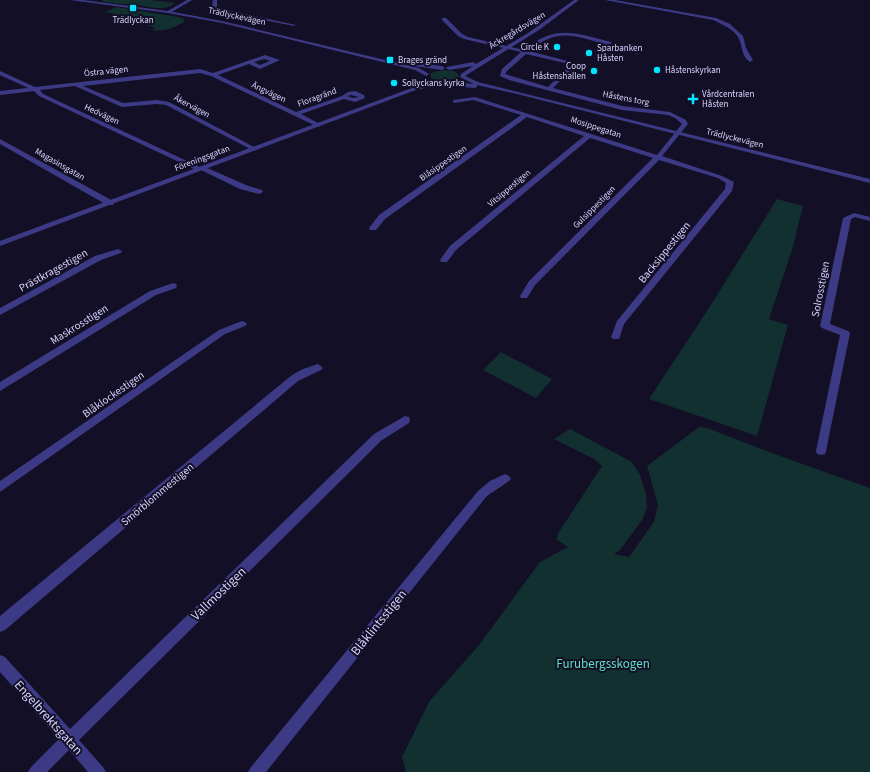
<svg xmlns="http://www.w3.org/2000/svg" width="870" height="772" viewBox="0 0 870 772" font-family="'Source Sans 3',sans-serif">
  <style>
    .green { fill: #12302f }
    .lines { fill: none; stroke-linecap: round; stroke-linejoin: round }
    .minor { fill: #3d3a85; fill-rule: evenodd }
    .tertiary { fill: #3d3a85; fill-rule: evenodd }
    .poi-dot { fill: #00e5ff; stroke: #130f26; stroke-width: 1.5 }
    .labels { text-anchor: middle; stroke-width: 4; stroke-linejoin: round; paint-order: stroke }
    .far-street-label { font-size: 9px; fill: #d9d4ff; stroke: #130f26 }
    .far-poi-label { font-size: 9px; fill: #d9d4ff; stroke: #130f26; text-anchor: start }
    .street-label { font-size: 11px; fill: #d9d4ff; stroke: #130f26 }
    .near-street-label { font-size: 13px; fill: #d9d4ff; stroke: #130f26 }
    .near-park-label { font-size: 13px; fill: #5fe0c0; stroke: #130f26 }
  </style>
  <rect width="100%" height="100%" fill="#130f26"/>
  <!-- green -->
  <path class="green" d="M103,0H151L174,3L171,6L164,8H154L145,6L103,2Z
    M116,7L178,17L184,19V22C174,28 164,32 152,30L155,28L140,22L135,23L124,19L127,17L112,13H104Z
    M443,70L454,71L458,74L459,77C452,84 439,83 431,78V73Z
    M777,199L803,206L792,250L769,319L788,325L757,436L649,399L709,308Z
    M501,352L552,379L536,398L483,370Z
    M699,427L707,428L777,455L870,488V772H406L402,757L429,702L479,645L540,562L568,547L556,539L559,532L602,466L594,459L554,439L570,429L632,462L640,475L646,494L647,508L642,520L620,550L614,554L629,557L654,522L658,505L647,466Z"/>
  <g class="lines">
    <!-- minor -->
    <path class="minor" d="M187,0H192L170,13L166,12Z
      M213,0H217V8L296,25L294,26L213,10L212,7Z
      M605,0H615L716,18L730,24L743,36L746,48L753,60L750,62C741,56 743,47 739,39C735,29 721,24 713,20Z
      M442,18H446L462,34L468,37L524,50C556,24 574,33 611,42L612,43L609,45C574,37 560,26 529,51L575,63L574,67L553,88L622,106L670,112L686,120L688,124L662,156L722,176L734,182L732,191L624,324L619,339H613L611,337L617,321L725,189L726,183L718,178L659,160L535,285L527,298H521L520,296L529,281L653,158L590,138L456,250L447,262H441L440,260L450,246L584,136L527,117L385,219L376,230H370L369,228L379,215L521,115L473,100L455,103L453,102V100L475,97L657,155L682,124L675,118L668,115L622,110L509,80L500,76L502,69L521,52L464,39L458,36L442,20ZM526,54L569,64V66L548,87L505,74L507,71Z
      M265,55L280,60L260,69L249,64L218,75L296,112L342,96L348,92L355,91L364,95L365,98L355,102L344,99L301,114L320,124V126L318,127L211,76L200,73L83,86L123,103L157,100L169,102L256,148L257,149L254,151L166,105L157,104L122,107L75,86L40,90L43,94L200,167H205L246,185L262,190L263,192L259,194L240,189L201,170H196L39,96L34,91L0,95V91L28,88L0,75V71L35,87L200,69L213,73ZM264,59L270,61L260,65L254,62ZM351,95L359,97L353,98L347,96Z
      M0,139L113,201L114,203L113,205H107L0,144Z
      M854,213L870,217V221L855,217L851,219L830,324L848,331L850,333L826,451L825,454L821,455L817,454L816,451L840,335L822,328L820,326L843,218Z
      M118,249L122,251L121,253L101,260L0,315V308L95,256Z
      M173,283L176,284L177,286L176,288L156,295L0,391V382L150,291Z
      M242,321L245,322L247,324L245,326L225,334L0,492V481L219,330Z
      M318,364L323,368L321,370L298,381L5,630L0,632V616L292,375L303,369Z
      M405,416L409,417L410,420L409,423L382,440L79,740L103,767L106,772H88L69,750L47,772H28L31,767L59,739L0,672V655L5,657L70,729L374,434Z
      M505,474L509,476L511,479C509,482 491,493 486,497L266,772H248L251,767L478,491L490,481Z"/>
    <!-- tertiary -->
    <path class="tertiary" d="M70,0H83L168,11L222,21L419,68L429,74L426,76L415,70L222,23L168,13Z
      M574,0H579L539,30L465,76L478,82L870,179V183L517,94L477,85V87L475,88L451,86L448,84L451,82L474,84L460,77L461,74L473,66L449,70L446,68L447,67L473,62L476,64L528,33Z
      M416,63L442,66L445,68L442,70L414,66V64Z
      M438,81L440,82V84L413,91L0,246V241L409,89Z"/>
  </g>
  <!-- markers -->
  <g class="poi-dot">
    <rect x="129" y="4" width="8" height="8" rx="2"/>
    <circle cx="557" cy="47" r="4"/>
    <circle cx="589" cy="53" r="4"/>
    <rect x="386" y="56" width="8" height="8" rx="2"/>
    <circle cx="657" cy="70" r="4"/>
    <circle cx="594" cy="71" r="4"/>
    <circle cx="394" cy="83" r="4"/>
    <path d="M691 93h4v4h4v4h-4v4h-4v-4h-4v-4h4z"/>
  </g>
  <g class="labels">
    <!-- far-street labels -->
    <g class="far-street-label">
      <text transform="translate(237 16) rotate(12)" y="3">Trädlyckevägen</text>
      <text transform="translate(517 30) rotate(-31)" y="3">Äckregårdsvägen</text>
      <text transform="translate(106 71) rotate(-6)" y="3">Östra vägen</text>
      <text transform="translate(269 92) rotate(25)" y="3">Ängvägen</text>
      <text transform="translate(317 97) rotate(-20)" y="3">Floragränd</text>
      <text transform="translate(626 98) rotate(11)" y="3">Håstens torg</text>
      <text transform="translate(192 106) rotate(28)" y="3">Åkervägen</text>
      <text transform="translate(102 114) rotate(25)" y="3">Hedvägen</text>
      <text transform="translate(596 127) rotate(18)" y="3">Mosippegatan</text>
      <text transform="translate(735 138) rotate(14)" y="3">Trädlyckevägen</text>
      <text transform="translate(202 158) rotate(-21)" y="3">Föreningsgatan</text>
      <text transform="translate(443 163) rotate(-35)" y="3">Blåsippestigen</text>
      <text transform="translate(60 164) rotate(30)" y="3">Magasinsgatan</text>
      <text transform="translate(509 188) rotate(-40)" y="3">Vitsippestigen</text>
      <text transform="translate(594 207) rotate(-45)" y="3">Gulsippestigen</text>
    </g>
    <!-- far-poi labels -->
    <g class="far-poi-label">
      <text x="133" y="23" text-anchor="middle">Trädlyckan</text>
      <text x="549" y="50" text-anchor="end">Circle K</text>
      <text x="597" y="51">Sparbanken<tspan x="597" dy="10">Håsten</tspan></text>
      <text x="398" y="63">Brages gränd</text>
      <text x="586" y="69" text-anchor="end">Coop<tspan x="586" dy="10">Håstenshallen</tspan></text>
      <text x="665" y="73">Håstenskyrkan</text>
      <text x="402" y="86">Sollyckans kyrka</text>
      <text x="702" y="97">Vårdcentralen<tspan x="702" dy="10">Håsten</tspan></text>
    </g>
    <!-- street labels -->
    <g class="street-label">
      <text transform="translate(664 252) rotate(-51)" y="4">Backsippestigen</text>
      <text transform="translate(53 270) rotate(-29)" y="4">Prästkragestigen</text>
      <text transform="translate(820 289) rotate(-79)" y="4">Solrosstigen</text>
      <text transform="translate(79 324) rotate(-32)" y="4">Maskrosstigen</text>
      <text transform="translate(113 394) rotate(-35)" y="4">Blåklockestigen</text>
      <text transform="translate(157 494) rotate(-40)" y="4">Smörblommestigen</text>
    </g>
    <!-- near-street labels -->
    <g class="near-street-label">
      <text transform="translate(218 593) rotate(-44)" y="5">Vallmostigen</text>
      <text transform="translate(378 622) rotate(-51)" y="5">Blåklintsstigen</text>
      <text transform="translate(49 717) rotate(48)" y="5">Engelbrektsgatan</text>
    </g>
    <!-- near-park labels -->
    <g class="near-park-label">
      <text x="603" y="668">Furubergsskogen</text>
    </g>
  </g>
</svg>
